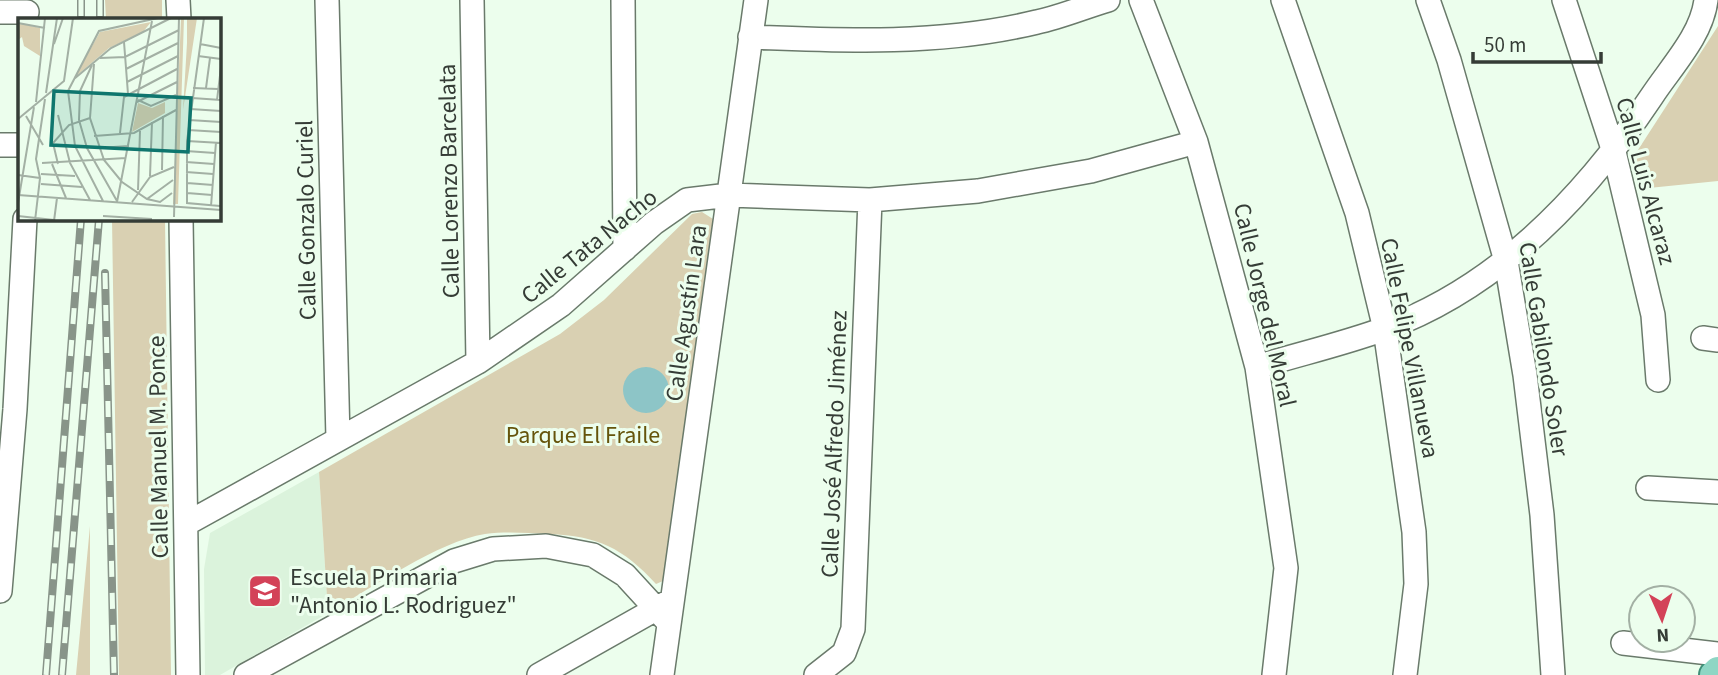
<svg xmlns="http://www.w3.org/2000/svg" width="1718" height="675" viewBox="0 0 1718 675" font-family="'Source Sans 3',sans-serif">
  <style>
    .built { fill: #dbf3dc }
    .green { fill: #d9d0b2 }
    .water { fill: #8dc5c7 }
    .lines { fill: none; stroke-linecap: round; stroke-linejoin: round }
    .minor-casing { stroke: #6a7a6b; stroke-width: 26 }
    .major-casing { stroke: #3e8f78; stroke-width: 32 }
    .minor { stroke: #fff; stroke-width: 23 }
    .major { stroke: #8ed6c4; stroke-width: 28 }
    .rail-casing { stroke: #889489; stroke-width: 8 }
    .rail { stroke: #ecfeed; stroke-width: 5; stroke-dasharray: 16; stroke-linecap: butt }
    .labels { text-anchor: middle; stroke-width: 6; stroke-linejoin: round; paint-order: stroke }
    .street-label { font-size: 24px; fill: #353c36; stroke: #ecfeed }
    .park-label { font-size: 24px; fill: #65540b; stroke: #ecfeed }
    .poi-label { font-size: 24px; fill: #353c36; stroke: #ecfeed; text-anchor: start }
    .inset-road { fill: none; stroke: #a3b0a4; stroke-width: 2 }
    .view { fill: #0f766e; fill-opacity: 0.15; stroke: #0f766e; stroke-width: 3.5 }
    .inset-edge { fill: none; stroke: #353c36; stroke-width: 3.5 }
  </style>
  <rect width="100%" height="100%" fill="#ecfeed"/>
  <!-- built -->
  <path class="built" d="M319,472L328,613L220,675H205L204,569L210,533Z"/>
  <!-- green -->
  <path class="green" d="M105,0H162V19H106Z
    M1718,26V181L1639,189L1636,153Z
    M702,212L713,219L663,581L656,584C623,548 598,536 549,534C527,533 506,531 485,534C439,541 370,589 328,613L319,472L560,334L604,300L692,214Z
    M112,219H165L171,675H119Z
    M90,526V675H76Z"/>
  <!-- water -->
  <path class="water" d="M623 390a23 23 0 1 1 46 0a23 23 0 1 1-46 0Z"/>
  <g class="lines">
    <!-- minor casing -->
    <g class="minor-casing">
      <path id="minor" d="M178,0L179,19
        M327,0L338,439
        M472,0L478,362
        M623,0L625,249
        M1141,0L1196,142L1257,367L1286,568L1274,675
        M1283,0L1357,213L1385,329L1414,532L1416,584L1405,675
        M1428,0L1449,60L1506,261L1525,375L1542,515L1553,675
        M1564,0L1614,152L1653,315L1658,380
        M0,12H27
        M750,37C845,41 942,45 1037,22C1061,17 1084,7 1108,0
        M0,145H19
        M181,219L188,675
        M1703,338L1718,340
        M1257,367C1299,354 1343,344 1384,329C1499,287 1586,195 1652,96C1671,67 1702,35 1706,0
        M1648,488L1718,492
        M186,524L478,362L561,305L654,223L687,200L729,195L870,200L978,191L1091,171L1196,142
        M0,591L15,409L25,219
        M1623,643L1718,654
        M246,675L454,561L493,549L546,546L593,555L625,575L669,623
        M539,675L670,601
        M662,675L756,0
        M816,675L844,653L853,629L870,200"/>
    </g>
    <!-- major casing -->
    <g class="major-casing">
      <path id="major" d="M1714,675L1718,671"/>
    </g>
    <!-- minor -->
    <use href="#minor" class="minor"/>
    <!-- major -->
    <use href="#major" class="major"/>
    <!-- rail casing -->
    <g class="rail-casing">
      <path id="rail" d="M81,0V19
        M100,0V19
        M105,273L114,675
        M46,675L81,219
        M62,675L99,219"/>
    </g>
    <!-- rail -->
    <use href="#rail" class="rail"/>
  </g>
  <!-- icons -->
  <defs>
    <g id="school-square" transform="scale(1.75)"><rect x="-9" y="-9" width="18" height="18" rx="4" fill="#d34258" stroke="#ecfeed"/><path d="M0-5L7-2L0 1L-7-2ZM-4 1L0 2.5L4 1V4Q0 6-4 4Z" fill="#fff"/></g>
  </defs>
  <g fill-rule="evenodd">
    <use href="#school-square" x="265" y="591"/>
  </g>
  <g class="labels">
    <!-- street labels -->
    <g class="street-label">
      <text transform="translate(449 181) rotate(-91)" y="8">Calle Lorenzo Barcelata</text>
      <text transform="translate(1646 181) rotate(75)" y="8">Calle Luis Alcaraz</text>
      <text transform="translate(306 220) rotate(-91)" y="8">Calle Gonzalo Curiel</text>
      <text transform="translate(589 246) rotate(-39)" y="8">Calle Tata Nacho</text>
      <text transform="translate(1265 305) rotate(77)" y="8">Calle Jorge del Moral</text>
      <text transform="translate(686 313) rotate(-82)" y="8">Calle Agustín Lara</text>
      <text transform="translate(1410 348) rotate(79)" y="8">Calle Felipe Villanueva</text>
      <text transform="translate(1544 349) rotate(81)" y="8">Calle Gabilondo Soler</text>
      <text transform="translate(834 444) rotate(-88)" y="8">Calle José Alfredo Jiménez</text>
      <text transform="translate(158 447) rotate(-91)" y="8">Calle Manuel M. Ponce</text>
    </g>
    <!-- park labels -->
    <g class="park-label">
      <text x="583" y="443">Parque El Fraile</text>
    </g>
    <!-- poi labels -->
    <g class="poi-label">
      <text x="290" y="585">Escuela Primaria<tspan x="290" dy="28">"Antonio L. Rodriguez"</tspan></text>
    </g>
  </g>
  <!-- overview -->
  <g transform="translate(18 18)">
    <rect width="203" height="203" fill="#ecfeed"/>
    <path d="M166,0L160,186H155L163,1ZM169,0H179L165,92L169,25ZM133,4L125,14L91,30L56,60L82,14ZM0,5L22,10V38L6,28L4,19L0,22ZM147,84V95L114,114L120,85L134,90Z" fill="#d9d0b2"/>
    <path class="inset-road" d="M186,0L169,123V185L202,188M0,5L27,10M106,24L110,76M36,26L45,0M182,26L203,30M180,38L203,41M82,40L107,39L161,12M76,46L72,100L86,142L104,164L129,181L142,184L154,175M74,47L62,73L61,102L69,130L99,183M108,51L160,25M56,61L93,30L153,0M109,64L160,38M175,70L200,71M188,70L192,40M28,75L39,0M174,80L203,82M120,82L133,88L158,77M199,82L203,49M18,84L27,0M119,84L159,64M172,91L203,93M40,97L52,145L72,182M8,98L25,127M0,101L46,63L55,0M171,102L203,104M170,112L203,114M102,115L106,79L159,51M76,118L116,115L158,92M169,123L203,125M80,130L111,128M168,133L197,135M168,144L196,146M24,145L108,140M34,146L48,180M40,146L35,125L51,107L72,100M144,152L145,98M168,154L195,156M23,156L57,158M0,157L22,160M132,158L134,104M169,165L195,167M23,166L64,169M120,172L122,113M169,175L194,177M0,177L203,192M129,181L155,162M85,183L57,128L50,73L81,13L140,0M99,184L134,3M114,184L132,159L156,149M0,185L16,89M193,188L198,124M0,198L36,202M85,198L134,201M156,199L161,0M17,203L22,160L18,141L27,81M36,203L39,180"/>
    <path class="view" d="M36,73L173,80L170,134L33,127Z"/>
    <rect width="203" height="203" class="inset-edge"/>
  </g>
  <!-- north arrow -->
  <g transform="translate(1662 619) rotate(177)"><circle r="33" fill="#ecfeed" stroke="#a3b0a4" stroke-width="2"/>
  <path d="M0-5L12 26L0 18L-12 26Z" fill="#d34258"/>
  <text y="-10" font-size="19" font-weight="bold" text-anchor="middle" fill="#353c36">N</text>
  </g>
  <!-- scale -->
  <path d="M1473 52v10h128v-10" fill="none" stroke="#353c36" stroke-width="3.5"/>
  <text x="1484" y="52" font-size="21" fill="#353c36" stroke="#ecfeed" stroke-width="5" paint-order="stroke">50 m</text>
</svg>
